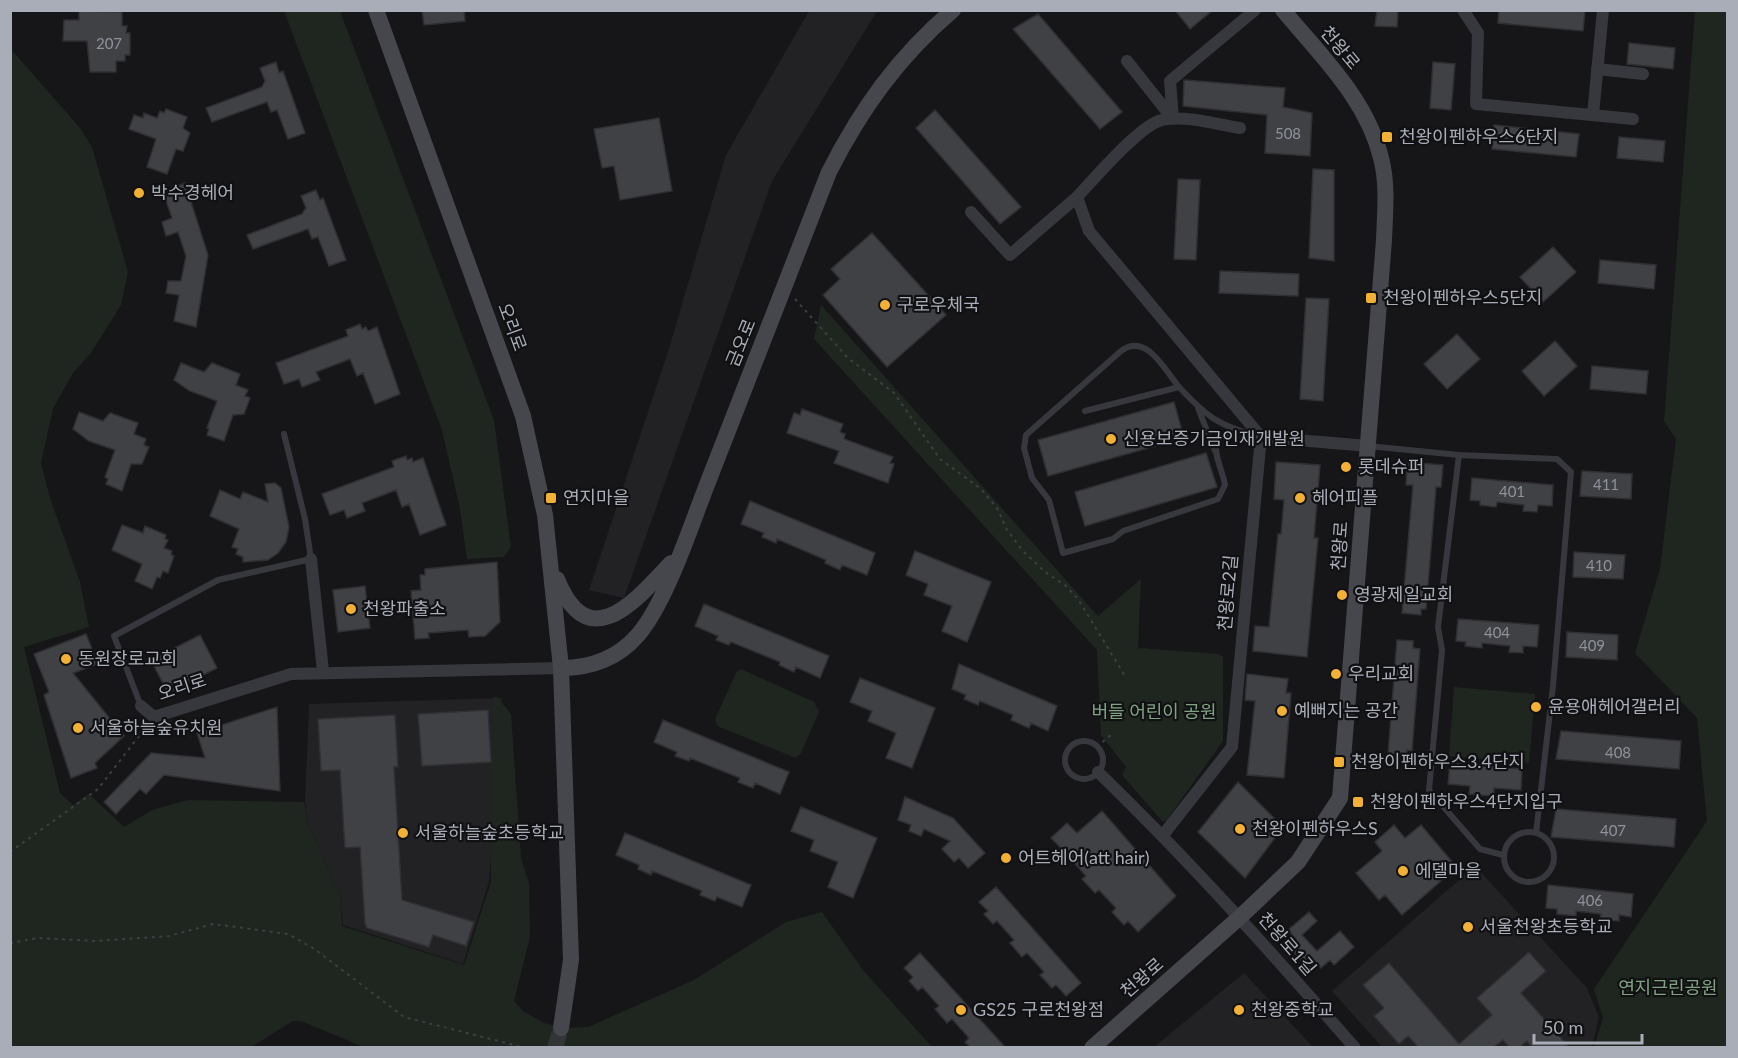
<svg xmlns="http://www.w3.org/2000/svg" width="1738" height="1058" viewBox="0 0 1738 1058" font-family="Lato,'Noto Sans KR',sans-serif">
  <style>
    .built { fill: #222225 }
    .green { fill: #1e261f }
    .building { fill: #404145; stroke: #303034; stroke-width: 1.5 }
    .lines { fill: none; stroke-linecap: round; stroke-linejoin: round }
    .secondary-tunnel { stroke: #333438; stroke-width: 16; stroke-dasharray: 16 8; stroke-linecap: butt }
    .path { stroke: #3d3f44; stroke-width: 2; stroke-dasharray: 3 4.5; stroke-linecap: butt }
    .lane { stroke: #37383d; stroke-width: 6 }
    .street { stroke: #37383d; stroke-width: 12 }
    .secondary { stroke: #45474d; stroke-width: 16 }
    .poi-dot { fill: #f2b134; stroke: #111113; stroke-width: 2 }
    .labels { text-anchor: middle; stroke-width: 4.5; stroke-linejoin: round; paint-order: stroke }
    .number-label { font-size: 15px; fill: #8e929b }
    .street-label { font-size: 18px; fill: #a8adb8; stroke: #111113 }
    .poi-label { font-size: 18px; fill: #a8adb8; stroke: #111113; text-anchor: start }
    .park-label { font-size: 18px; fill: #7fa381; stroke: #111113 }
  </style>
  <rect width="100%" height="100%" fill="#161618"/>
  <!-- built -->
  <path class="built" d="M809,11H877L772,181L624,598L589,590L667,355L726,155Z
    M502,698L489,882L463,964L343,925L340,895L308,824L305,801L309,704Z
    M1475,866L1587,988L1599,1017L1592,1047H1382L1332,991Z
    M1244,973L1313,1047H1154Z"/>
  <!-- green -->
  <path class="green" d="M284,11H340L494,420L511,547L504,557L467,559L460,509L442,430Z
    M1695,11H1728L1727,1047H1594L1603,1018L1594,989L1707,821L1697,718L1635,653L1660,569L1676,439L1664,421Z
    M10,48L80,128L92,147L128,272L121,305L91,353L73,373L53,409L41,463L50,498L80,582L89,627L24,647L60,793L73,805L89,794L124,827L152,810L188,800L304,802L308,824L340,895L342,926L464,965L491,882L490,768L493,697H497L511,714L521,858L529,883L530,937L514,1001L523,1011L544,1023L563,1028L588,1027L694,980L786,922L822,912L863,970L932,1047L366,1048L301,1021H293L251,1047H11Z
    M821,305L1098,616L1141,579L1138,648L1219,654L1223,657V741L1166,821H1162L1122,775L1126,767L1101,735L1097,650L814,339Z
    M741,669L814,702L819,712L801,753L796,758L717,726L715,719L736,673Z
    M1454,687L1535,694L1529,763L1449,756Z"/>
  <!-- building -->
  <path class="building" d="M422,10H464L465,21L424,25Z
    M1175,10H1213L1190,29Z
    M1377,10H1398L1397,27L1375,26Z
    M1499,10H1585L1583,31L1498,23Z
    M79,11L122,12V26H127L126,33H130V55H125V61H116V72H90L87,41H63L64,20H79Z
    M1038,14L1122,112L1100,129L1013,29Z
    M1629,43L1675,48L1673,69L1627,64Z
    M276,62L279,73L283,71L305,133L288,139L277,110L271,112L267,102L212,122L206,108L262,87L265,81L260,68Z
    M1433,62L1455,64L1451,110L1430,108Z
    M1184,80L1285,88L1283,107L1312,113L1310,156L1265,153L1267,115L1183,106Z
    M166,109L187,117L183,128L190,133L183,151L176,149L167,174L147,167L156,139L129,129L134,115L143,118L144,113L157,118L160,111L164,113Z
    M935,110L1021,207L1000,224L916,128Z
    M659,118L672,191L620,200L614,166L602,168L594,129Z
    M1494,125L1579,134L1576,157L1492,149Z
    M1619,137L1665,141L1663,162L1617,158Z
    M1313,169L1334,170V261L1309,258Z
    M1178,179L1200,180L1196,260L1174,259Z
    M185,183L208,255L196,327L174,321L179,295L166,293L168,281H181L186,256L178,232L166,236L162,222L172,218L163,192Z
    M316,190L320,200L323,198L346,260L329,266L318,237L312,239L308,229L253,249L247,235L302,214L306,208L301,196Z
    M872,233L946,315L887,367L823,295L840,279L831,269Z
    M1553,247L1576,272L1543,302L1520,277Z
    M1600,260L1656,265L1654,289L1598,283Z
    M1220,271L1299,274L1298,296L1219,293Z
    M1306,298L1329,299L1323,401L1300,399Z
    M360,324L362,329L366,327L368,331L377,327L400,394L375,404L363,373L357,376L350,359L316,372L320,380L302,387L299,379L284,384L276,363L348,336L346,330Z
    M1457,334L1480,359L1447,389L1424,364Z
    M1555,341L1577,366L1544,396L1522,371Z
    M181,363L204,372L212,363L240,374L236,385L248,390L245,396L250,398L244,414L233,415L224,441L207,435L209,429L207,428L217,401L190,391L174,380Z
    M1592,366L1648,371L1646,394L1590,389Z
    M1174,402L1184,438L1048,476L1038,440Z
    M802,409L843,424L840,432L845,434L844,439L893,457L890,463L894,464L888,483L834,463L839,451L787,433L794,413L800,415Z
    M79,412L103,421L110,413L138,423L134,434L146,439L144,445L149,447L142,464H131L122,491L106,484L108,479L105,477L115,450L89,441L73,429Z
    M1206,453L1217,487L1085,526L1075,492Z
    M406,456L407,460L412,458L413,462L423,458L446,525L420,535L409,504L402,507L396,490L362,503L365,511L347,518L344,510L330,515L322,494L394,467L392,461Z
    M1276,462L1320,465L1314,538H1318L1307,657L1253,651L1255,626L1269,627L1278,534H1281L1284,500L1274,499Z
    M1407,462L1443,465L1441,487H1436L1426,609H1421V615L1402,613L1413,485H1406Z
    M1582,471L1632,474L1631,499L1580,496Z
    M1472,478L1553,485L1552,506L1538,505L1537,512L1523,511L1524,505L1497,502L1496,507L1480,505V501L1470,500Z
    M275,483L281,488L289,527L286,542L278,553L268,560L243,562V557L236,554L238,549L232,547L239,529L210,516L220,490L240,499L243,492L268,502L265,484Z
    M750,501L875,553L867,575L842,565L840,570L825,563L826,560L777,539L776,543L762,537L764,533L741,524Z
    M122,525L143,533L145,526L166,535L165,539L168,540L164,548L172,551L171,555L174,556L168,573L163,571L160,578L157,577L152,589L135,581L142,564L112,550Z
    M915,551L991,582L967,642L942,631L952,606L924,595L928,584L906,575Z
    M1574,552L1625,555L1623,579L1573,577Z
    M497,562L500,622L485,636L469,637L468,630L428,633L429,638L415,639L411,591L421,590L420,575H425V569Z
    M365,586L370,628L338,632L333,590Z
    M704,604L829,656L820,678L796,667L794,672L779,665L780,662L731,642L729,645L716,640L718,636L695,626Z
    M1458,619L1539,625L1537,647L1523,646V653L1509,652L1510,646L1482,643V648L1465,646L1466,642L1456,641Z
    M1567,632L1618,635L1617,660L1566,657Z
    M86,634L98,664L73,673L124,736L95,763L97,768L71,778L44,695L49,692L34,654Z
    M200,635L217,668L168,693L151,660Z
    M1397,640L1413,641V648L1420,649L1412,751L1407,750V756L1388,755Z
    M959,664L1057,706L1048,731L1031,723L1029,728L1011,720L1013,715L980,701L978,705L964,699L966,695L952,689Z
    M1247,674L1288,679L1286,693H1291L1284,778L1247,775L1255,701L1245,700Z
    M860,678L935,708L912,768L886,758L896,733L868,721L872,711L850,702Z
    M277,707L280,791L164,775L146,794L140,789L116,814L104,802L151,753L205,758L197,733Z
    M488,710L491,762L422,766L418,714Z
    M395,715L398,767H394L402,900L474,922L466,946L433,935L429,947L367,928L365,924L360,847L345,848L340,770L321,771L318,719Z
    M663,720L789,772L780,794L755,783L753,788L738,782L740,778L690,758L689,761L675,756L677,752L654,742Z
    M1561,731L1681,741L1679,769L1556,759Z
    M1450,763L1522,769L1521,790L1494,788V796L1469,794L1470,786L1448,784Z
    M1238,782L1283,827L1245,878L1198,832Z
    M905,797L953,818L985,853L968,868L959,858L954,862L942,849L950,841L924,829L921,836L909,831L911,825L898,820Z
    M801,807L877,838L853,898L828,887L838,862L810,851L814,840L791,831Z
    M1556,809L1676,819L1674,847L1551,837Z
    M1102,811L1176,896L1138,932L1128,921L1124,925L1112,912L1116,908L1099,890L1095,893L1082,879L1086,876L1069,857L1065,861L1056,851L1060,847L1051,838L1067,823L1077,833Z
    M1394,825L1405,838L1421,825L1454,864L1441,876L1443,879L1402,915L1385,895L1379,900L1356,873L1382,851L1375,842Z
    M625,833L751,885L742,907L717,897L715,901L700,895L702,891L652,871L651,875L638,869L639,865L616,855Z
    M1548,885L1633,894L1631,917L1619,915V921L1600,919L1601,914L1576,911V916L1557,914V909L1546,908Z
    M996,887L1081,983L1066,996L1056,985L1052,988L1040,975L1044,972L1027,953L1022,957L1010,943L1014,940L997,921L993,924L984,914L988,911L979,902Z
    M1309,912L1317,921L1302,935L1317,951L1340,931L1354,947L1334,965L1330,960L1321,968L1318,964L1311,971L1288,946L1296,939L1288,930Z
    M1529,952L1546,971L1521,993L1569,1047H1532L1527,1041L1520,1047H1509L1503,1040L1494,1047H1418L1408,1036L1399,1044L1374,1016L1384,1008L1363,985L1389,963L1459,1044L1492,1015L1477,998Z
    M920,953L1005,1047H970L965,1042L969,1038L952,1019L947,1023L935,1009L939,1006L922,987L918,991L909,981L913,977L904,968Z"/>
  <g class="lines">
    <!-- secondary-tunnel -->
    <path class="secondary-tunnel" d="M555,1048L561,1028"/>
    <!-- path -->
    <path class="path" d="M795,299L848,358L894,393L940,459L981,489L997,508L1007,530L1023,551L1045,572L1065,585L1078,599L1125,676
      M1097,747L1113,733
      M10,852L98,789L146,727
      M10,943L38,938L95,941L169,936L213,924L288,934L313,948L404,1017L526,1048"/>
    <!-- lane -->
    <path class="lane" d="M1179,387C1165,370 1146,332 1121,351L1026,435L1024,448L1032,478L1049,500L1063,553L1113,539L1123,531L1218,499L1225,485C1221,461 1201,437 1238,431
      M1198,408L1215,451
      M1085,411L1179,387C1206,416 1219,426 1257,436
      M1368,446L1459,455L1557,459L1571,472L1553,686L1536,833
      M1459,455L1438,627L1442,650L1429,790L1480,849L1503,855
      M141,706L114,636L218,580L311,559L305,519L284,434
      M1065 760a19 19 0 1 1 38 0a19 19 0 1 1-38 0Z
      M1504 857a25 25 0 1 1 50 0a25 25 0 1 1-50 0Z"/>
    <!-- street -->
    <path class="street" d="M1463,10L1478,33L1476,104L1633,119
      M1127,61L1173,119
      M1597,69L1643,74
      M1593,115L1603,10
      M1173,119L1170,81L1255,10
      M1240,128C1216,124 1185,115 1162,120C1141,124 1093,180 1077,197L1089,231L1261,437
      M971,212L1010,255L1077,197
      M311,559L323,671
      M141,706L154,717L291,674L561,668
      M1098,772C1189,860 1272,953 1355,1048
      M1163,835L1232,747L1261,437L1368,446"/>
    <!-- secondary -->
    <path class="secondary" d="M376,10L523,416L545,515L561,668L571,960L561,1028
      M557,579C589,658 636,600 671,563
      M561,668C591,668 618,658 638,635C667,601 691,525 708,482C748,379 789,275 829,172C861,109 898,57 953,10
      M1092,1048L1240,917L1298,862L1340,798L1384,240C1385,213 1388,184 1381,158C1367,99 1320,55 1283,10"/>
  </g>
  <!-- markers -->
  <g class="poi-dot">
    <rect x="1381" y="131" width="12" height="12" rx="3"/>
    <circle cx="139" cy="193" r="6"/>
    <rect x="1365" y="292" width="12" height="12" rx="3"/>
    <circle cx="885" cy="305" r="6"/>
    <circle cx="1111" cy="439" r="6"/>
    <circle cx="1346" cy="467" r="6"/>
    <rect x="545" y="492" width="12" height="12" rx="3"/>
    <circle cx="1300" cy="498" r="6"/>
    <circle cx="1342" cy="595" r="6"/>
    <circle cx="351" cy="609" r="6"/>
    <circle cx="66" cy="659" r="6"/>
    <circle cx="1336" cy="674" r="6"/>
    <circle cx="1536" cy="707" r="6"/>
    <circle cx="1282" cy="711" r="6"/>
    <circle cx="78" cy="728" r="6"/>
    <rect x="1333" y="756" width="12" height="12" rx="3"/>
    <rect x="1352" y="796" width="12" height="12" rx="3"/>
    <circle cx="1240" cy="829" r="6"/>
    <circle cx="403" cy="833" r="6"/>
    <circle cx="1006" cy="858" r="6"/>
    <circle cx="1403" cy="871" r="6"/>
    <circle cx="1468" cy="927" r="6"/>
    <circle cx="961" cy="1010" r="6"/>
    <circle cx="1239" cy="1010" r="6"/>
  </g>
  <g class="labels">
    <!-- number labels -->
    <g class="number-label">
      <text x="109" y="49">207</text>
      <text x="1288" y="139">508</text>
      <text x="1606" y="490">411</text>
      <text x="1512" y="497">401</text>
      <text x="1599" y="571">410</text>
      <text x="1497" y="638">404</text>
      <text x="1592" y="651">409</text>
      <text x="1618" y="758">408</text>
      <text x="1613" y="836">407</text>
      <text x="1590" y="906">406</text>
    </g>
    <!-- street labels -->
    <g class="street-label">
      <text transform="translate(1340 48) rotate(50)" y="6">천왕로</text>
      <text transform="translate(512 327) rotate(70)" y="6">오리로</text>
      <text transform="translate(741 343) rotate(-68)" y="6">금오로</text>
      <text transform="translate(1340 546) rotate(-86)" y="6">천왕로</text>
      <text transform="translate(1228 593) rotate(-85)" y="6">천왕로2길</text>
      <text transform="translate(182 687) rotate(-18)" y="6">오리로</text>
      <text transform="translate(1287 944) rotate(49)" y="6">천왕로1길</text>
      <text transform="translate(1142 978) rotate(-41)" y="6">천왕로</text>
    </g>
    <!-- poi labels -->
    <g class="poi-label">
      <text x="1399" y="143">천왕이펜하우스6단지</text>
      <text x="151" y="199">박수경헤어</text>
      <text x="1383" y="304">천왕이펜하우스5단지</text>
      <text x="897" y="311">구로우체국</text>
      <text x="1123" y="445">신용보증기금인재개발원</text>
      <text x="1358" y="473">롯데슈퍼</text>
      <text x="563" y="504">연지마을</text>
      <text x="1312" y="504">헤어피플</text>
      <text x="1354" y="601">영광제일교회</text>
      <text x="363" y="615">천왕파출소</text>
      <text x="78" y="665">동원장로교회</text>
      <text x="1348" y="680">우리교회</text>
      <text x="1548" y="713">윤용애헤어갤러리</text>
      <text x="1294" y="717">예뻐지는 공간</text>
      <text x="90" y="734">서울하늘숲유치원</text>
      <text x="1351" y="768">천왕이펜하우스3.4단지</text>
      <text x="1370" y="808">천왕이펜하우스4단지입구</text>
      <text x="1252" y="835">천왕이펜하우스S</text>
      <text x="415" y="839">서울하늘숲초등학교</text>
      <text x="1018" y="864">어트헤어(att hair)</text>
      <text x="1415" y="877">에델마을</text>
      <text x="1480" y="933">서울천왕초등학교</text>
      <text x="973" y="1016">GS25 구로천왕점</text>
      <text x="1251" y="1016">천왕중학교</text>
    </g>
    <!-- park labels -->
    <g class="park-label">
      <text x="1154" y="718">버들 어린이 공원</text>
      <text x="1668" y="994">연지근린공원</text>
    </g>
  </g>
  <!-- border -->
  <rect width="1738" height="1058" fill="none" stroke="#a8adb8" stroke-width="24"/>
  <!-- scale -->
  <path d="M1534 1034v9h108v-9" fill="none" stroke="#a8adb8" stroke-width="3"/>
  <text x="1543" y="1034" font-size="18" fill="#a8adb8" stroke="#111113" stroke-width="4.5" paint-order="stroke">50 m</text>
</svg>
